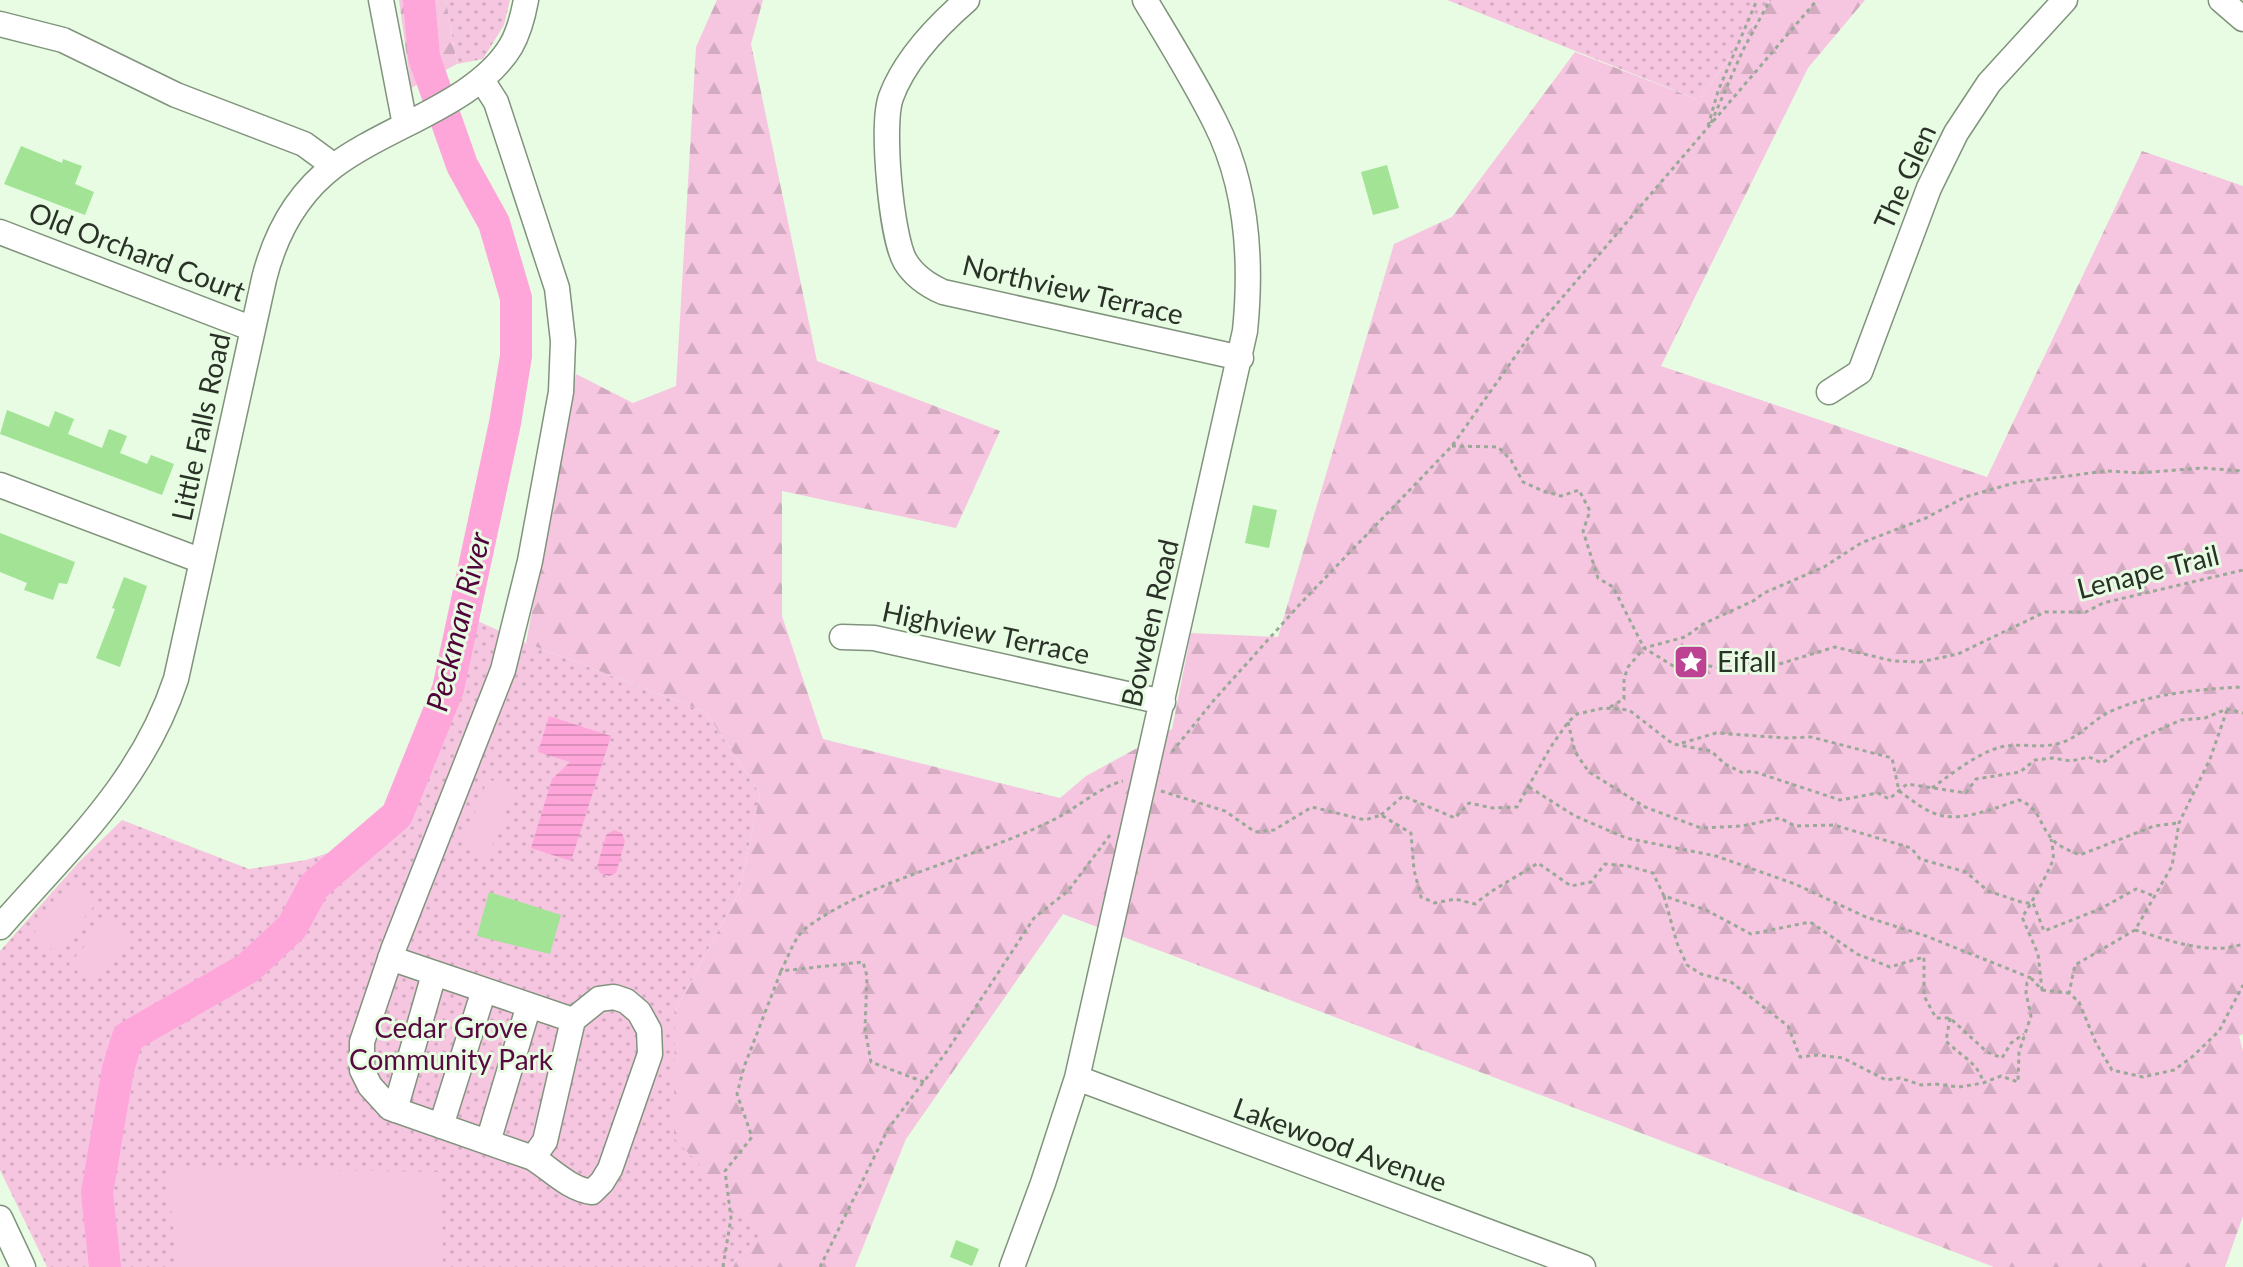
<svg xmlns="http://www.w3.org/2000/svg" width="2243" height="1267" viewBox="0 0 2243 1267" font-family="Lato,sans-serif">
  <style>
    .green { fill: url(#green-dots) }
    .forest { fill: url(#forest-firs) }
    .pitch { fill: #f6c6e1 }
    .water { fill: url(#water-rules) }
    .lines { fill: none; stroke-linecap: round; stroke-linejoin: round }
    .river { stroke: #fea5d9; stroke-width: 32 }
    .building { fill: #a2e396 }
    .minor-casing { stroke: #80937c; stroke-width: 27 }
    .path { stroke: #9aa997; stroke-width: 3; stroke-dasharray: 4 4; stroke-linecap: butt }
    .minor { stroke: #fff; stroke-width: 24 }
    .labels { text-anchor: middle; stroke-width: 6; stroke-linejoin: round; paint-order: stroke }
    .street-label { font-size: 28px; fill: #2a3228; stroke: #e7fce3 }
    .poi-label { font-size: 28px; fill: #2a3228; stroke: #e7fce3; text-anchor: start }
    .park-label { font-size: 28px; fill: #570940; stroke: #e7fce3 }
    .water-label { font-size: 30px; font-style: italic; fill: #52033b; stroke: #e7fce3 }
  </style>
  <defs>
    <pattern id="green-dots" width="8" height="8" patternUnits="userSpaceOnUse" patternTransform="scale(2)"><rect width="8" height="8" fill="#f6c6e1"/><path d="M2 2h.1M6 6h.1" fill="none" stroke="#d3abc1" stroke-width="1.8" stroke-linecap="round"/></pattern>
    <pattern id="forest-firs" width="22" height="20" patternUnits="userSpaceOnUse" patternTransform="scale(2)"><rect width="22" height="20" fill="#f6c6e1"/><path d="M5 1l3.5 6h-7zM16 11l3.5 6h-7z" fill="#d3abc1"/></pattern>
    <pattern id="water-rules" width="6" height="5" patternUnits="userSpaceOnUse" patternTransform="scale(2)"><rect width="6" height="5" fill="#fea5d9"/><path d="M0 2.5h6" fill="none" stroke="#da8eba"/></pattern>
  </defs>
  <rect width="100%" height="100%" fill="#e7fce3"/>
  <!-- green -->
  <path class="green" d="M446,0H510L504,25L483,59L457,64Z
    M1447,0H1771L1699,100Z
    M458,612L526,643L706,712L760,794L739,892L675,1011V1138L764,1232L729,1267H47L0,1170V951L78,863L122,820L249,869L306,860L350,846L389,803L444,668Z"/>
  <!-- forest -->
  <path class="forest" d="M399,0H446L457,64L411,88Z
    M717,0H763L751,44L817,361L1000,431L956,528L782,491V616L823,739L1060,798L1086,776L1172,729L1191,633L1278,637L1394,244L1452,217L1575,52L1699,100L1771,0H1865L1808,68L1661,366L1987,477L2142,151L2243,186V1034L2239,1036L2243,1051V1216L2225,1267H1994L1063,914L906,1139L855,1267H729L763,1232L674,1138L675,1011L739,892L760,794L706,712L526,643L576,374L633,403L676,386L696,47Z"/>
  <!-- pitch -->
  <path class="pitch" d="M488,779L515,789L488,857L461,847Z
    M73,887L95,905L55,952L33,934Z
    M110,917L131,936L91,983L69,964Z
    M166,1168L441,1172L443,1267H178Z"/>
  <!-- water -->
  <path class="water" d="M549,716L611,736L571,861L531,848L552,779L570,762L538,752Z
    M614,830L622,833L625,841L616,873L609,876L600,873L597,867L606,835Z"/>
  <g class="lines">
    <!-- river -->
    <path class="river" d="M105,1267L97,1193L118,1069L128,1037L248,968L292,927L314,886L397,815L448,689L505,423L516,356V298L494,223L462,165L424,57L419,0"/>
  </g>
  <!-- building -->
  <path class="building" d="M21,146L62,163L63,159L82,166L75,184L94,192L85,215L4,184Z
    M1387,165L1399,208L1373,215L1361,172Z
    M7,410L49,427L55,411L74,419L68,434L102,448L109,429L127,436L120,453L147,464L151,455L174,464L162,495L0,434Z
    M1253,505L1277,510L1269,548L1245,543Z
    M0,533L75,562L67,584L59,583L53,600L24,590L27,583L0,572Z
    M124,577L147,586L120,667L96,658L115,609L112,608Z
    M489,892L561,915L550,954L477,936Z
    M956,1240L979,1249L972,1266L950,1257Z"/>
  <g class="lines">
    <!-- minor casing -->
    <g class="minor-casing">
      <path id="minor" d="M381,0L405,125
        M967,0C937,26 905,59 891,97C881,124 891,236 905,261C914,276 927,285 943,292L1241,358
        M2221,0L2243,19
        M0,24L63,40L176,95L304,144L334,166
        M0,232L253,329
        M1829,392L1860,372L1929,188L1956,133L1989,83L2065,0
        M0,485L202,561
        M842,637L874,638L1163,702
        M0,927C69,848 142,782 176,679L264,279C275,235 297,194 334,166C387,126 477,103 511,46C519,32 523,16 526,0
        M390,958L573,1020L545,1141L533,1158L390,1108L370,1086L362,1070V1042L393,950L503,670L530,561L561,392L563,341L557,288L496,102L482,80
        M1077,1078L1583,1267
        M395,1110L434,974
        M441,1126L484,990
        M488,1142L529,1005
        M533,1158C552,1170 569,1189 592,1192L602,1182L610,1169L650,1054L649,1030L639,1012L626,1001L614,997L599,999L573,1020
        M0,1218L23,1267
        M1012,1267L1043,1183L1077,1078L1245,331C1252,261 1247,185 1215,122C1194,80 1169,40 1145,0"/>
    </g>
    <!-- path -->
    <path class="path" d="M1711,123L1743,50L1770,0
      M1708,126L1718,91L1757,0
      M1452,446L1498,447L1511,460L1523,482L1543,491L1561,496L1579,490L1590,511L1583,531L1598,578L1613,587L1644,648L1675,667L1691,662L1724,669L1766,668L1835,647L1893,661L1920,662L1958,654L2045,612H2086L2103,603L2243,570
      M1610,707L1624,699V679L1628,667L1644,648L1685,637L1703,624L1753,601L1764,593L1824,567L1861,543L1926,518L1965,497L2014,483L2106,471L2138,473L2203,468L2243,471
      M2227,710L2210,759L2179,823L2172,866L2135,930L2075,965L2069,993L2079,1002L2096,1043L2112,1070L2143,1077L2174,1070L2192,1057L2219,1031L2243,985
      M1568,722L1575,752L1589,772L1645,807L1701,828L1742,826L1780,818L1795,826L1834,825L1911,848L1920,859L1966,872L1988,891L2024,903H2033L2044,931L2100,909L2136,889L2154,896
      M1682,743L1716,733L1786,738L1811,737L1892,758L1899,791C1912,800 1928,814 1944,816C1967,820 1998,807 2019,800C2041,809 2038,823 2052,839C2059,847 2070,851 2080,855L2154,826L2179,823
      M1172,752L1214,700L1301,603L1452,446L1531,334L1817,0
      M1529,787L1575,816L1626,838L1716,856L1795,884L1866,917L1926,936L2031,978
      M1932,788C1950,775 1979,752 2001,747C2021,742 2042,750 2063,742C2081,736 2093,720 2109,712C2148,694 2200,689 2243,687
      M1161,791L1225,811L1255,832L1274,830L1312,807L1365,820L1381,815L1411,833L1414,870L1421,897L1435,903L1455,899L1475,904C1495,887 1517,877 1538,863L1571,886L1591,882L1605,864L1628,866L1653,873L1664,896L1706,910L1751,934L1810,922L1857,954L1890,967L1924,957V996L1936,1018H1950L1987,1052L2002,1058L2011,1043L2024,1034
      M1381,815L1403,796L1455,818L1469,803L1493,808L1517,807L1550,748L1568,722L1577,714L1604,708L1629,710L1673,744L1711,751L1725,764L1743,773L1752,771L1840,800L1878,793L1889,799L1907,784L1966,793L1976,779L2020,772L2035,760L2052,758L2071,761L2089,757L2102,763L2132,742L2181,720L2205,718L2227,709L2243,713
      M1664,896L1677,943L1687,965L1701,974L1731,982L1788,1026L1800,1057L1818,1055L1843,1058L1886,1080L1900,1078L1921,1085L1935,1084L1959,1087L1983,1083L2001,1076L2018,1082L2019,1052L2031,1016L2026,993L2027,983L2032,979L2042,990L2038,954L2022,917C2028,910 2052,866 2053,859C2054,853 2052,845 2051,839
      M2135,930C2168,940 2209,956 2243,944
      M2042,990L2069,993
      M1950,1018L1946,1041C1959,1055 1978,1062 1983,1082
      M924,1082L871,1062L865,1029L867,976L863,962L781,971C788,958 794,937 806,928C875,877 975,859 1053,820C1076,809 1099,787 1123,781
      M723,1267L731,1218L725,1171L752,1137L737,1094L744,1067L781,971
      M820,1267L888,1129L947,1051L1034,918L1068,891L1110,835"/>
    <!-- minor -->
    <use href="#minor" class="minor"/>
  </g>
  <!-- icons -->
  <defs>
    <g id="sight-square" transform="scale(1.8)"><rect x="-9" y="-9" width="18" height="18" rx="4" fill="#be4293" stroke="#e7fce3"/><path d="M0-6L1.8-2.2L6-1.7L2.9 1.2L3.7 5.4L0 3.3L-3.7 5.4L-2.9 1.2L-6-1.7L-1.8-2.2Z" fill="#fff"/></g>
  </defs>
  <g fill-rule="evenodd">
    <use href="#sight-square" x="1691" y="662"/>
  </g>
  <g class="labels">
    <!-- street labels -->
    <g class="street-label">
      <text transform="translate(1905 177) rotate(-66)" y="10">The Glen</text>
      <text transform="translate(137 252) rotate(21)" y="10">Old Orchard Court</text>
      <text transform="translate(1073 290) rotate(13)" y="10">Northview Terrace</text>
      <text transform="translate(201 427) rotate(-78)" y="10">Little Falls Road</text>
      <text transform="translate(2148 572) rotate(-14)" y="10">Lenape Trail</text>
      <text transform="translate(1150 623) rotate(-77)" y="10">Bowden Road</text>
      <text transform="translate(986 633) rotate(12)" y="10">Highview Terrace</text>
      <text transform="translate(1340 1145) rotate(20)" y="10">Lakewood Avenue</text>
    </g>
    <!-- poi labels -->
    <g class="poi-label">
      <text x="1717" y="672">Eifall</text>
    </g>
    <!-- park labels -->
    <g class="park-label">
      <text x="451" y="1038">Cedar Grove<tspan x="451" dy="32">Community Park</tspan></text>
    </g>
    <!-- water labels -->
    <g class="water-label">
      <text transform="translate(459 622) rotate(-76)" y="10">Peckman River</text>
    </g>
  </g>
</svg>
